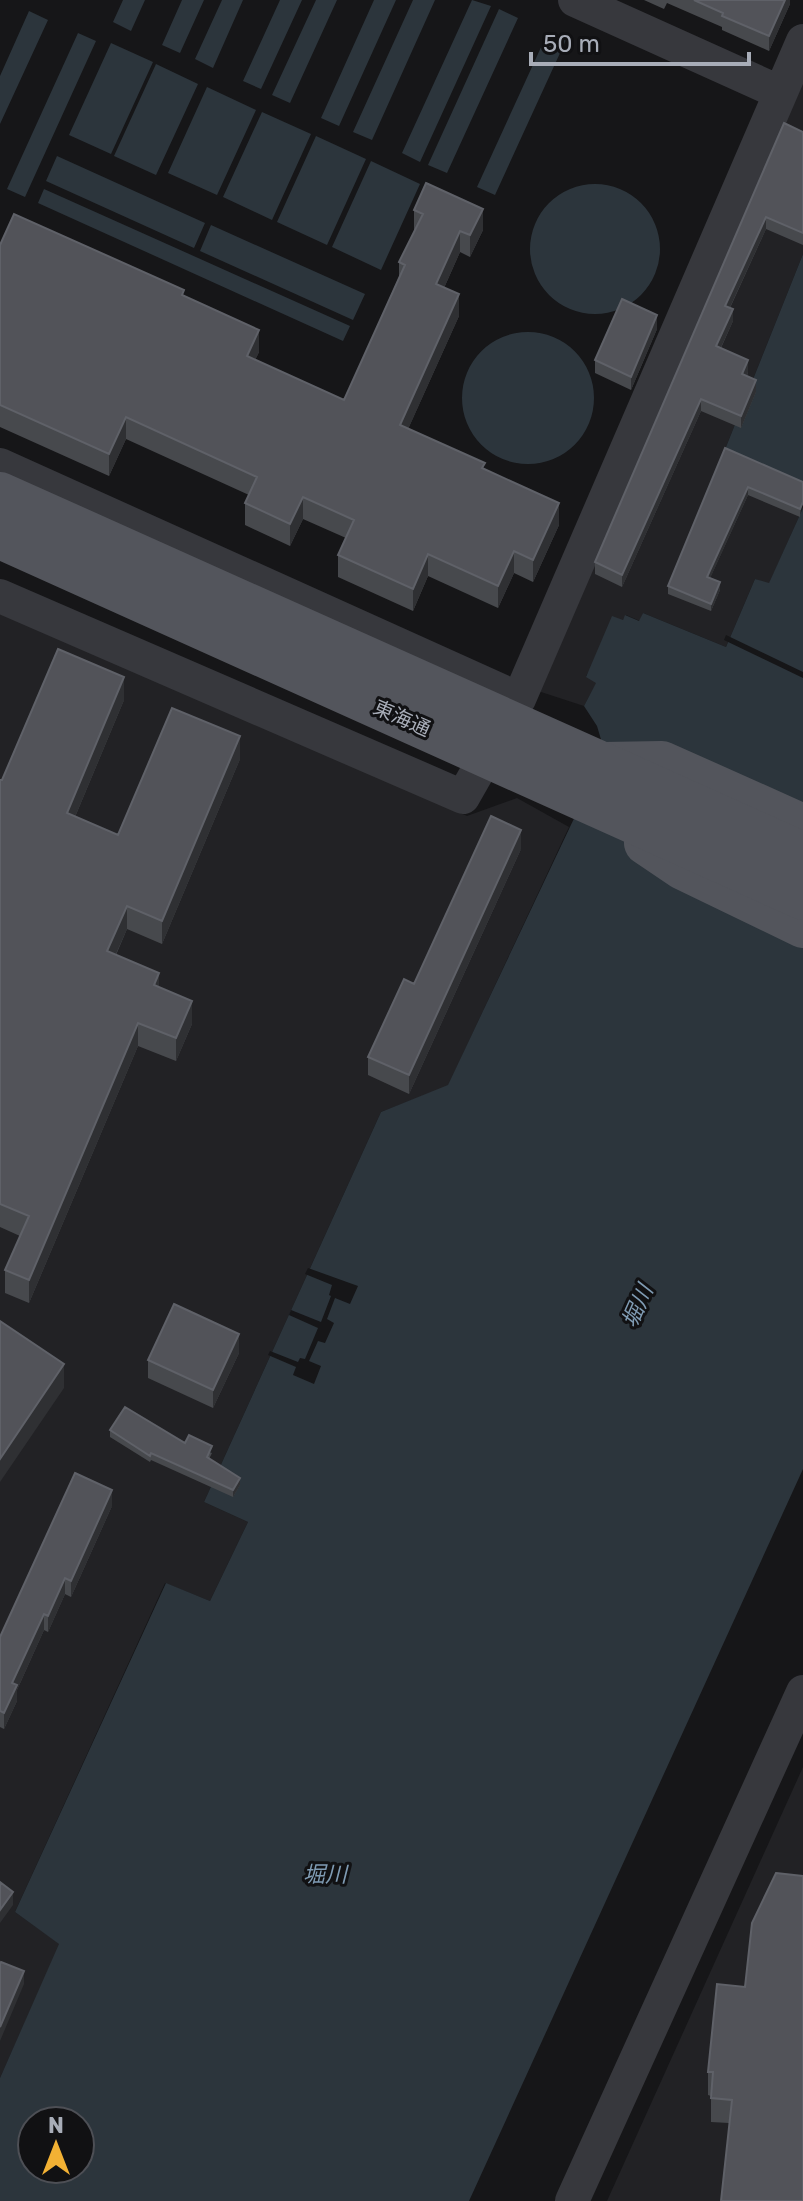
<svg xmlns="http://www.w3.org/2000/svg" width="803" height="2201" viewBox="0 0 803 2201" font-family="Rubik,'Noto Sans JP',sans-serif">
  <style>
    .built { fill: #222225 }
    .water { fill: #2c353c; fill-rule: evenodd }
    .pier { fill: #161618 }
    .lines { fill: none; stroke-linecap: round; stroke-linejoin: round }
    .minor { stroke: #37383d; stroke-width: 34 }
    .major { stroke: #53555c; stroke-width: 44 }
    .major-bridge { stroke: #53555c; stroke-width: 44 }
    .wall { fill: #47494d }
    .shaded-wall { fill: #2f3033 }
    .building { fill: #525359; stroke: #5f6168; stroke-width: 2 }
    .labels { text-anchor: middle; stroke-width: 6; stroke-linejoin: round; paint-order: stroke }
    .street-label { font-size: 20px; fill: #a8adb8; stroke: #111113 }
    .water-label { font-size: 22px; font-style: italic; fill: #7f9bb3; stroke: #111113 }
  </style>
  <rect width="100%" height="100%" fill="#161618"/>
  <!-- built -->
  <path class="built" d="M803,82V254L724,452L803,508L769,584L755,579L726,647L643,613L640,621L626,615L586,676L597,682L584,706L538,691Z
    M0,608L19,614L467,816L517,798L569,827L448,1086L381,1112L204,1502L248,1522L210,1601L165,1583L15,1912L60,1944L0,2078Z
    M803,1767V2201H607Z"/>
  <!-- water -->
  <path class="water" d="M123,0H145L131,31L113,22Z
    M182,0H204L180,53L162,45Z
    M222,0H243L213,68L195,59Z
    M280,0H302L261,89L243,81Z
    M316,0H337L290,103L272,95Z
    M374,0H396L339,126L321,118Z
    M413,0H435L372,140L353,132Z
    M472,0L491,6L420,162L402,153Z
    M499,9L518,18L447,173L428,165Z
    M29,11L48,20L0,124V76Z
    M548,32L566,40L495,195L477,187Z
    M78,33L96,41L25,197L7,189Z
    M111,43L153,62L111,154L69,135Z
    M156,64L198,84L156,175L114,156Z
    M207,87L256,110L217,195L168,173Z
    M262,112L311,134L272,220L223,197Z
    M316,136L366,159L327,245L277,222Z
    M57,156L205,223L194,248L46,181Z
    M371,161L420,184L381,270L332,247Z
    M530 249a65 65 0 1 1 130 0a65 65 0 1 1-130 0Z
    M44,189L350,326L343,341L38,203Z
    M211,225L365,294L353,320L200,251Z
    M803,254V488L724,452Z
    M462 398a66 66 0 1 1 132 0a66 66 0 1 1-132 0Z
    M803,508V1469L469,2201H0V2078L59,1944L15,1912L166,1583L210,1601L248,1522L204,1502L381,1112L448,1085L605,753L597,726L584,706L596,683L586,677L612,616L623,620L625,615L639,621L643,613L726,647L755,579L769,583ZM32,2121H80V2169H32Z"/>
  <!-- pier -->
  <path class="pier" d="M726,635L803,672V678L724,640Z
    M308,1268L358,1286L350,1304L335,1298L327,1319L334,1323L325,1343L318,1341L309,1361L321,1366L314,1384L293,1375L296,1367L268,1355L270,1351L298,1362L300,1358L305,1359L318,1328L289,1315L291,1310L321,1322L331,1296L329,1295L332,1285L305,1274Z"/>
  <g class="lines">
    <!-- minor -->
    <path class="minor" d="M575,0L779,92
      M0,465L519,699L803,41
      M0,596L463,797L499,734
      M572,2201L803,1692"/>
    <!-- major -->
    <path class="major" d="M604,764L662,763L803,826
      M646,843L683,868L803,926"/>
    <!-- major-bridge -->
    <path class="major-bridge" d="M0,494L803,854
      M0,537L803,898"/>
  </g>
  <!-- wall -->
  <path class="wall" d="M644,0H790V4L769,51L722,30V27L667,3L664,9Z
    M803,132V245L766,229L730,308L733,321L721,348L748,372L747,376L756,392L741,428L701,411L622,587L595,574V562Z
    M414,210L483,230L470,257L460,252L444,288L459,316L408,429L485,469L559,525L533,582L514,573L498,608L428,576L413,611L338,577V555L346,538L303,519L290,546L245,525V503L249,495L126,439L109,476L0,427V245L184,296L259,352L255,360L344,400L399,277V262L414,232Z
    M657,329L631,390L595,373V360Z
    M725,448L803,482L800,517L748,495L710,578L720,590L711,611L668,594V586Z
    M124,700L75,817L118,835L240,759L162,944L127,929L116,955L159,987L192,1024L176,1061L138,1046L29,1303L5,1293V1270L20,1236L0,1227V780H2Z
    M521,849L409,1094L368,1075V1057L414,984Z
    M239,1353L213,1408L148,1378V1360Z
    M110,1430L185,1443L212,1453L209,1459L240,1485L233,1497L151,1460L150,1462L110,1437Z
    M112,1506L71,1597L65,1594L48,1632L44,1630L17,1690V1701L4,1729L0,1727V1637Z
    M776,1873L729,2123L711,2122V2096L708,2095V2072L745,1987Z"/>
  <!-- shaded-wall -->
  <path class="shaded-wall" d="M785,0H790V4L769,51V36Z
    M483,209V230L470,257V235Z
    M766,217V229L725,318V306Z
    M460,231V252L436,306V284Z
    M459,294V316L400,447V425Z
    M733,309V321L716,358V346Z
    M657,315V329L631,390V377Z
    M259,330V352L247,378V356Z
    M748,360V372L742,386V374Z
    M756,380V392L741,428V416Z
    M701,399V411L622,587V575Z
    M126,417V439L109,476V454Z
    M748,487V495L707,585V577Z
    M303,497V519L290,546V524Z
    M559,503V525L533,582V560Z
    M514,551V573L498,608V586Z
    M428,554V576L413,611V589Z
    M720,582V590L711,611V604Z
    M124,677V700L67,836V813Z
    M240,736V759L162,944V921Z
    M521,830V849L409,1094V1075Z
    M127,906V929L107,974V951Z
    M159,973V996L154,985Z
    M192,1001V1024L176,1061V1038Z
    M138,1023V1046L29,1303V1280Z
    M239,1334V1353L213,1408V1390Z
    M64,1364V1388L0,1482V1459Z
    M240,1478V1485L233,1497V1490Z
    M112,1490V1506L71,1597V1581Z
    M65,1578V1594L48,1632V1616Z
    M44,1614V1630L17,1690V1701L4,1729V1713L12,1683Z
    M13,1892V1905L0,1923V1910Z
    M24,1971V1984L0,2041V2027Z"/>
  <!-- building -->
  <path class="building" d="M694,0H785L769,36L722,16L723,13Z
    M784,123L803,132V233L766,217L725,306L733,309L716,346L748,360L742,374L756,380L741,416L701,399L622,575L595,562Z
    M426,183L483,209L470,235L460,231L436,284L459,294L400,425L485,463L482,468L559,503L533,560L514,551L498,586L428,554L413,589L338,555L354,520L303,497L290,524L245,503L257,477L126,417L109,454L0,405V245L14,214L184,290L182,295L259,330L247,356L344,400L405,265L399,262L423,214L414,210Z
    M622,299L657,315L631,377L595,360Z
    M725,448L803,482V502L800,509L748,487L707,577L720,582L711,604L668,586Z
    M58,649L124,677L67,813L118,835L172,708L240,736L162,921L127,906L107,951L159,973L154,985L192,1001L176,1038L138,1023L29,1280L5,1270L29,1216L0,1204V780H2Z
    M491,816L521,830L409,1075L368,1057L404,979L414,984Z
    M174,1304L239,1334L213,1390L148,1360Z
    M0,1321L64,1364L0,1459Z
    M125,1407L185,1443L189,1435L212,1446L207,1457L240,1478L233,1490L151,1453L150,1456L110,1430Z
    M75,1473L112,1490L71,1581L65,1578L48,1616L44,1614L12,1683L17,1685L4,1713L0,1711V1637Z
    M776,1873L803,1876V2201H721L732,2100L711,2098L713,2072H708L717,1984L745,1987L752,1923Z
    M0,1882L13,1892L0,1910Z
    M1,1962L24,1971L0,2027V1964Z"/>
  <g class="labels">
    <!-- street labels -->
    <g class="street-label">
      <text transform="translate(402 718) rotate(24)" y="7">東海通</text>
    </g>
    <!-- water labels -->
    <g class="water-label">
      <text transform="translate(637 1306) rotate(-66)" y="8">堀川</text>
      <text x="325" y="1882">堀川</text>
    </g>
  </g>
  <!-- north arrow -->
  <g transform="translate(56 2145)"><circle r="38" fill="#111113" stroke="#4d4f55" stroke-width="2"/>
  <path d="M0-6L14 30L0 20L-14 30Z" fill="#f2b134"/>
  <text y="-12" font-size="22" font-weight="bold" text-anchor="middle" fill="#a8adb8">N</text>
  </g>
  <!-- scale -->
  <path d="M531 52v12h218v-12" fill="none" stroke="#a8adb8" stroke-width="4"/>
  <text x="543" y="52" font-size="24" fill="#a8adb8" stroke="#111113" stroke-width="6" paint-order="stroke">50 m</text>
</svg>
